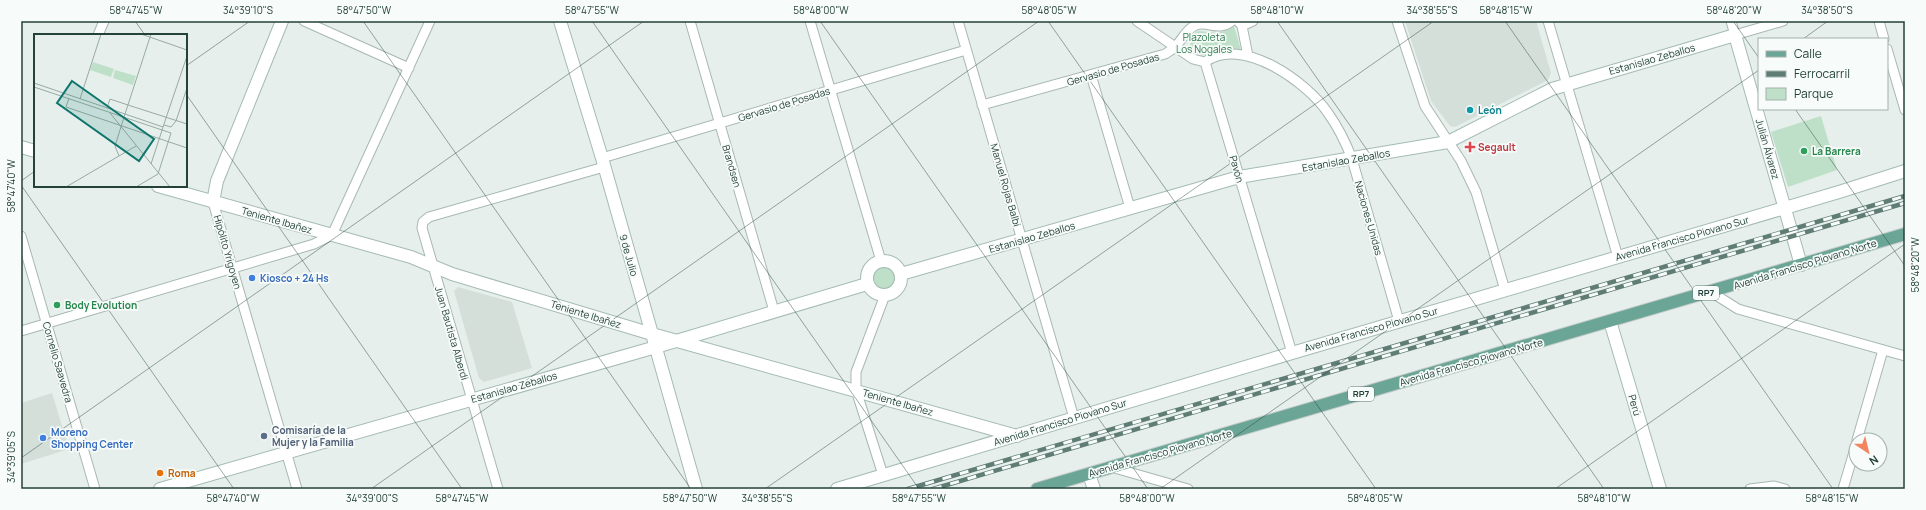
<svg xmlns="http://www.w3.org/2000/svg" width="1926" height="510" viewBox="0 0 1926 510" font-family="Manrope,sans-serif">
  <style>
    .built { fill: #d4dfda }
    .green { fill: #bfe0c8 }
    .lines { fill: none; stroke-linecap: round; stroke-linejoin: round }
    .street-casing { stroke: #a8b8b2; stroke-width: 11 }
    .secondary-casing { stroke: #a4bbb3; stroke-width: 14 }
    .primary-casing { stroke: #c2cac8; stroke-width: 14 }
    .street { stroke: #fff; stroke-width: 9 }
    .secondary { stroke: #fff; stroke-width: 12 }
    .primary { stroke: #6aa596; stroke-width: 12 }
    .rail-casing { stroke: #5f7d75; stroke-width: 4.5 }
    .rail { stroke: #f7fbf9; stroke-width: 3; stroke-dasharray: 9; stroke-linecap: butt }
    .ticks { fill: none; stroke: #24423a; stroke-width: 1; stroke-opacity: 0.45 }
    .culture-dot { fill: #0f9aa8; stroke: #f7fbf9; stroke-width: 1.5 }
    .health-dot { fill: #e0444e; stroke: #f7fbf9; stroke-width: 1.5 }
    .leisure-dot { fill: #2e9e5b; stroke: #f7fbf9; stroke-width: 1.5 }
    .shop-dot { fill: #3f7fe0; stroke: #f7fbf9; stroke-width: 1.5 }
    .service-dot { fill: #5c6f8a; stroke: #f7fbf9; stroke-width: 1.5 }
    .food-dot { fill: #e8710a; stroke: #f7fbf9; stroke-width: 1.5 }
    .labels { text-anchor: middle; stroke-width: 3.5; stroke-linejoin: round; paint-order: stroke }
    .shield { fill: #f7fbf9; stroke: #637a73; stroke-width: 1 }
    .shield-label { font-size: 9px; font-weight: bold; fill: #24423a }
    .park-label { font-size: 10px; fill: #2d7a4b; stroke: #f7fbf9 }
    .street-label { font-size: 10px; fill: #24423a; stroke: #f7fbf9 }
    .culture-label { font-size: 10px; font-weight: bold; fill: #0d838f; stroke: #f7fbf9; text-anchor: start }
    .health-label { font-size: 10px; font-weight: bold; fill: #be3a42; stroke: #f7fbf9; text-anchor: start }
    .leisure-label { font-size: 10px; font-weight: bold; fill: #27864d; stroke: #f7fbf9; text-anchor: start }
    .shop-label { font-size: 10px; font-weight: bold; fill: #366cbe; stroke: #f7fbf9; text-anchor: start }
    .service-label { font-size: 10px; font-weight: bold; fill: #4e5e75; stroke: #f7fbf9; text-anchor: start }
    .food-label { font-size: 10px; font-weight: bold; fill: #c56008; stroke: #f7fbf9; text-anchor: start }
    .inset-road { fill: none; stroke: #98aaa4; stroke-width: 1 }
    .view { fill: #0f766e; fill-opacity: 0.15; stroke: #0f766e; stroke-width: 2 }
    .inset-edge { fill: none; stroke: #24423a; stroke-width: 2 }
    .neatline { fill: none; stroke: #24423a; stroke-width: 1.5 }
    .ticks-label { font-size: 10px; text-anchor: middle; fill: #24423a }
  </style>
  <rect width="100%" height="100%" fill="#e6efeb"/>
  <!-- built -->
  <path class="built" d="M1405,21H1536L1551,73L1548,80L1455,127L1450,126L1431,101Z
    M458,287L512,302L532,368L484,382L479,378L454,291Z
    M52,393L69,449L21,464V403Z"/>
  <!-- green -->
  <path class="green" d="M1234,26L1241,50L1218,48C1208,57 1200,58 1190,49L1191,36L1198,31C1217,32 1216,36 1234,26Z
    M1821,116L1837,170L1788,187L1771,132Z
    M874 278a11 11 0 1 1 22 0a11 11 0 1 1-22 0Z"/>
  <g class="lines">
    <!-- street casing -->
    <g class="street-casing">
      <path id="street" d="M304,21L409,68
        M690,21L774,311
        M810,21L881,261
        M958,21L1074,418
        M1137,21L1193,59L1205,62
        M1238,21L1242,26L1248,56
        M1397,21L1425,106L1461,161L1476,192L1505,290
        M1548,21L1618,257
        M1731,21L1735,35L1783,21
        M1879,21L1884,39
        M1242,26L1253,21
        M98,35L104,21
        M1887,49L1905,110
        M1205,62C1242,35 1307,82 1328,113C1338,127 1346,143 1352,159L1399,321
        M1205,62L1292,353
        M1091,75L1130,208
        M982,105L1165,54C1168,52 1172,50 1175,47C1182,40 1185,31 1194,26C1207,19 1217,33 1232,21
        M602,158L966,50
        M213,202L297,489
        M21,236L95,489
        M1711,292L1738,309L1905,356
        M21,331L314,244L332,235L430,21
        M1857,440L1883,350
        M1111,467L1188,489
        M883,475L856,390V372L885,295
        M498,489L422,228L423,222L429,217L604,167
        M1750,489L1774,486L1785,489
        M1843,489L1856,445"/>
    </g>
    <!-- secondary casing -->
    <g class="secondary-casing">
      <path id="secondary" d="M560,21L602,158L696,489
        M21,147L35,151
        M158,186L411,257L452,274L652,334L1017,436
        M213,202L217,181L282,21
        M867 278a17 17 0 1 1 34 0a17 17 0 1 1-34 0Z
        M901,274L1239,177L1448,142L1552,89L1735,35L1801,265
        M1610,321L1660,489
        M1089,474L1094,489
        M160,489L656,347L867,284
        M837,489L1292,353L1839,192L1905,171"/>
    </g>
    <!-- primary casing -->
    <g class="primary-casing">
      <path id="primary" d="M1037,489L1905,234"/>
    </g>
    <!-- street -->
    <use href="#street" class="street"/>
    <!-- secondary -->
    <use href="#secondary" class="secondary"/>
    <!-- primary -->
    <use href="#primary" class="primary"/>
    <!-- rail casing -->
    <g class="rail-casing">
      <path id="rail" d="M908,489L1905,196
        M933,489L1905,203"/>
    </g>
    <!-- rail -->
    <use href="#rail" class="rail"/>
  </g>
  <!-- ticks -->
  <path class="ticks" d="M135,21L145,35M363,21L691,489M592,21L919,489M820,21L1148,489M1048,21L1376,489M1277,21L1604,489M1505,21L1833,489M1733,21L1759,58M1803,39L1828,21M186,66L250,21M186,94L462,489M1795,109L1905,266M21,181L35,171M21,185L234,489M21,458L644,21M371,489L1039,21M765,489L1434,21M1160,489L1759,70M1555,489L1905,244"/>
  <!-- markers -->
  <circle class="culture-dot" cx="1470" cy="110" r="4"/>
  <path class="health-dot" d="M1468 141h4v4h4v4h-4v4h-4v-4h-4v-4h4z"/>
  <g class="leisure-dot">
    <circle cx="1804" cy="151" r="4"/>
    <circle cx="57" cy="305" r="4"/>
  </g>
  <g class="shop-dot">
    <circle cx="252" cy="278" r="4"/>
    <circle cx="43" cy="438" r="4"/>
  </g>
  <circle class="service-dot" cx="264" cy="436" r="4"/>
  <circle class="food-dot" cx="160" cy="473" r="4"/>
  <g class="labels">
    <!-- shield labels -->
    <g class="shield">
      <rect x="1693" y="286" width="26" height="14" rx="3"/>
      <rect x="1348" y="387" width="26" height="14" rx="3"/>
    </g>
    <g class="shield-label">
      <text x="1706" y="296">RP7</text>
      <text x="1361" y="397">RP7</text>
    </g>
    <!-- park labels -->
    <g class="park-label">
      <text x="1204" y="41">Plazoleta<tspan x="1204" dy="12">Los Nogales</tspan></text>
    </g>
    <!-- street labels -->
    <g class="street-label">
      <text transform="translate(1652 59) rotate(-16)" y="4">Estanislao Zeballos</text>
      <text transform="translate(1113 69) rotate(-16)" y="4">Gervasio de Posadas</text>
      <text transform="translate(784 104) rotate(-17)" y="4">Gervasio de Posadas</text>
      <text transform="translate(1768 149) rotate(74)" y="4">Julián Álvarez</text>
      <text transform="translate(1346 160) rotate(-10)" y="4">Estanislao Zeballos</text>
      <text transform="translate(732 166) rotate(74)" y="4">Brandsen</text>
      <text transform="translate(1237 169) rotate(74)" y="4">Pavón</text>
      <text transform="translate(1006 185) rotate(74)" y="4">Manuel Rojas Balbi</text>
      <text transform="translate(1369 218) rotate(74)" y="4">Naciones Unidas</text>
      <text transform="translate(277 220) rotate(16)" y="4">Teniente Ibañez</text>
      <text transform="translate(1032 237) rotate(-16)" y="4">Estanislao Zeballos</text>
      <text transform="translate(1682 238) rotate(-16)" y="4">Avenida Francisco Piovano Sur</text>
      <text transform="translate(228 252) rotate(74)" y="4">Hipólito Yrigoyen</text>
      <text transform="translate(629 255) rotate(74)" y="4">9 de Julio</text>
      <text transform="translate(1805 264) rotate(-17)" y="4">Avenida Francisco Piovano Norte</text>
      <text transform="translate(586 314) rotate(17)" y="4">Teniente Ibañez</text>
      <text transform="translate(1371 329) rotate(-16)" y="4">Avenida Francisco Piovano Sur</text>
      <text transform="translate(452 333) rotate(74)" y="4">Juan Bautista Alberdi</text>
      <text transform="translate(58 362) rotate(74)" y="4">Cornelio Saavedra</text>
      <text transform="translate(1471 362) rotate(-16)" y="4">Avenida Francisco Piovano Norte</text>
      <text transform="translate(514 387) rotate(-16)" y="4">Estanislao Zeballos</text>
      <text transform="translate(898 402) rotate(16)" y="4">Teniente Ibañez</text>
      <text transform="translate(1635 405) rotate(74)" y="4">Perú</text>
      <text transform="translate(1060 422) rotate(-17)" y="4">Avenida Francisco Piovano Sur</text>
      <text transform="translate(1160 453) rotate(-16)" y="4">Avenida Francisco Piovano Norte</text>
    </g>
    <!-- culture labels -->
    <g class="culture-label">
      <text x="1478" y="114">León</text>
    </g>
    <!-- health labels -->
    <g class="health-label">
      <text x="1478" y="151">Segault</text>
    </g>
    <!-- leisure labels -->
    <g class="leisure-label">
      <text x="1812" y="155">La Barrera</text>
      <text x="65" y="309">Body Evolution</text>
    </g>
    <!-- shop labels -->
    <g class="shop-label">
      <text x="260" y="282">Kiosco + 24 Hs</text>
      <text x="51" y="436">Moreno<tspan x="51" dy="12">Shopping Center</tspan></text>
    </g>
    <!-- service labels -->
    <g class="service-label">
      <text x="272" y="434">Comisaría de la<tspan x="272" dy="12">Mujer y la Familia</tspan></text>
    </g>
    <!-- food labels -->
    <g class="food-label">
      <text x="168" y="477">Roma</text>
    </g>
  </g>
  <!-- overview -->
  <g transform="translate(34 34)">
    <rect width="153" height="153" fill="#e6efeb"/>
    <path d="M59,28L80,35L77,43L56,36ZM81,36L102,42L99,51L79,44Z" fill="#bfe0c8"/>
    <path class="inset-road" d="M107,0L153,16M0,49L91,80M0,53L137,99L124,140L102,153M35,64L32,73L153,114M46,65L67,0M94,71L153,90M73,74L76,65L94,71M76,79L136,153M91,80L117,0M132,84L153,22M142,87L153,54M130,91L137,93L142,87M85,122L81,112L91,80L129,93M117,130L132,84M32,153L102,112"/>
    <path class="view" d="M38,47L120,105L105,127L23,69Z"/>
    <rect width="153" height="153" class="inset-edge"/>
  </g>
  <!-- border -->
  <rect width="1926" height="510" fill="none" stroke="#f7fbf9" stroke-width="44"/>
  <!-- legend -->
  <rect x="1758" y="38" width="130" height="72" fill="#f7fbf9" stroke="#a3b1ad"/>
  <rect x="1766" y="51" width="20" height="6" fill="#6aa596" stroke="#a3b1ad"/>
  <text x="1794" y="58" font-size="12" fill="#24423a">Calle</text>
  <rect x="1766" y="71" width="20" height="6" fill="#5f7d75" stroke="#a3b1ad"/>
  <text x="1794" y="78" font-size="12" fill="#24423a">Ferrocarril</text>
  <rect x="1766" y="88" width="20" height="12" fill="#bfe0c8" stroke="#a3b1ad"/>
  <text x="1794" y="98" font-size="12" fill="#24423a">Parque</text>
  <!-- north arrow -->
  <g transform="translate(1868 452) rotate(145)"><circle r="19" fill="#f7fbf9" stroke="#a3b1ad"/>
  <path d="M0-3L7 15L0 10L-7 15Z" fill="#f4845f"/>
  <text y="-6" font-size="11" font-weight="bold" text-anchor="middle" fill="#24423a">N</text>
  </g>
  <rect x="22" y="22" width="1882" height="466" class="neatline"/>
  <g class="ticks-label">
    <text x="136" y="14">58°47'45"W</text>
    <text x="248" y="14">34°39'10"S</text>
    <text x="364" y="14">58°47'50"W</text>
    <text x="592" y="14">58°47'55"W</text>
    <text x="821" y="14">58°48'00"W</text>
    <text x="1049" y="14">58°48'05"W</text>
    <text x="1277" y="14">58°48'10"W</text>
    <text x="1432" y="14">34°38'55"S</text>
    <text x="1506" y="14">58°48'15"W</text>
    <text x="1734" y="14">58°48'20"W</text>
    <text x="1827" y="14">34°38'50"S</text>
    <text transform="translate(11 186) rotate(-90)" y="4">58°47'40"W</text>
    <text transform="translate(1915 265) rotate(-90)" y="4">58°48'20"W</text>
    <text transform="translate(11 457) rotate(-90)" y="4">34°39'05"S</text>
    <text x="233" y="502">58°47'40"W</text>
    <text x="372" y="502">34°39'00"S</text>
    <text x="462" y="502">58°47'45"W</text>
    <text x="690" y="502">58°47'50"W</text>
    <text x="767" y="502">34°38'55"S</text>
    <text x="919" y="502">58°47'55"W</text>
    <text x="1147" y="502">58°48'00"W</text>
    <text x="1375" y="502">58°48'05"W</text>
    <text x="1604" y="502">58°48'10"W</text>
    <text x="1832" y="502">58°48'15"W</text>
  </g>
</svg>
